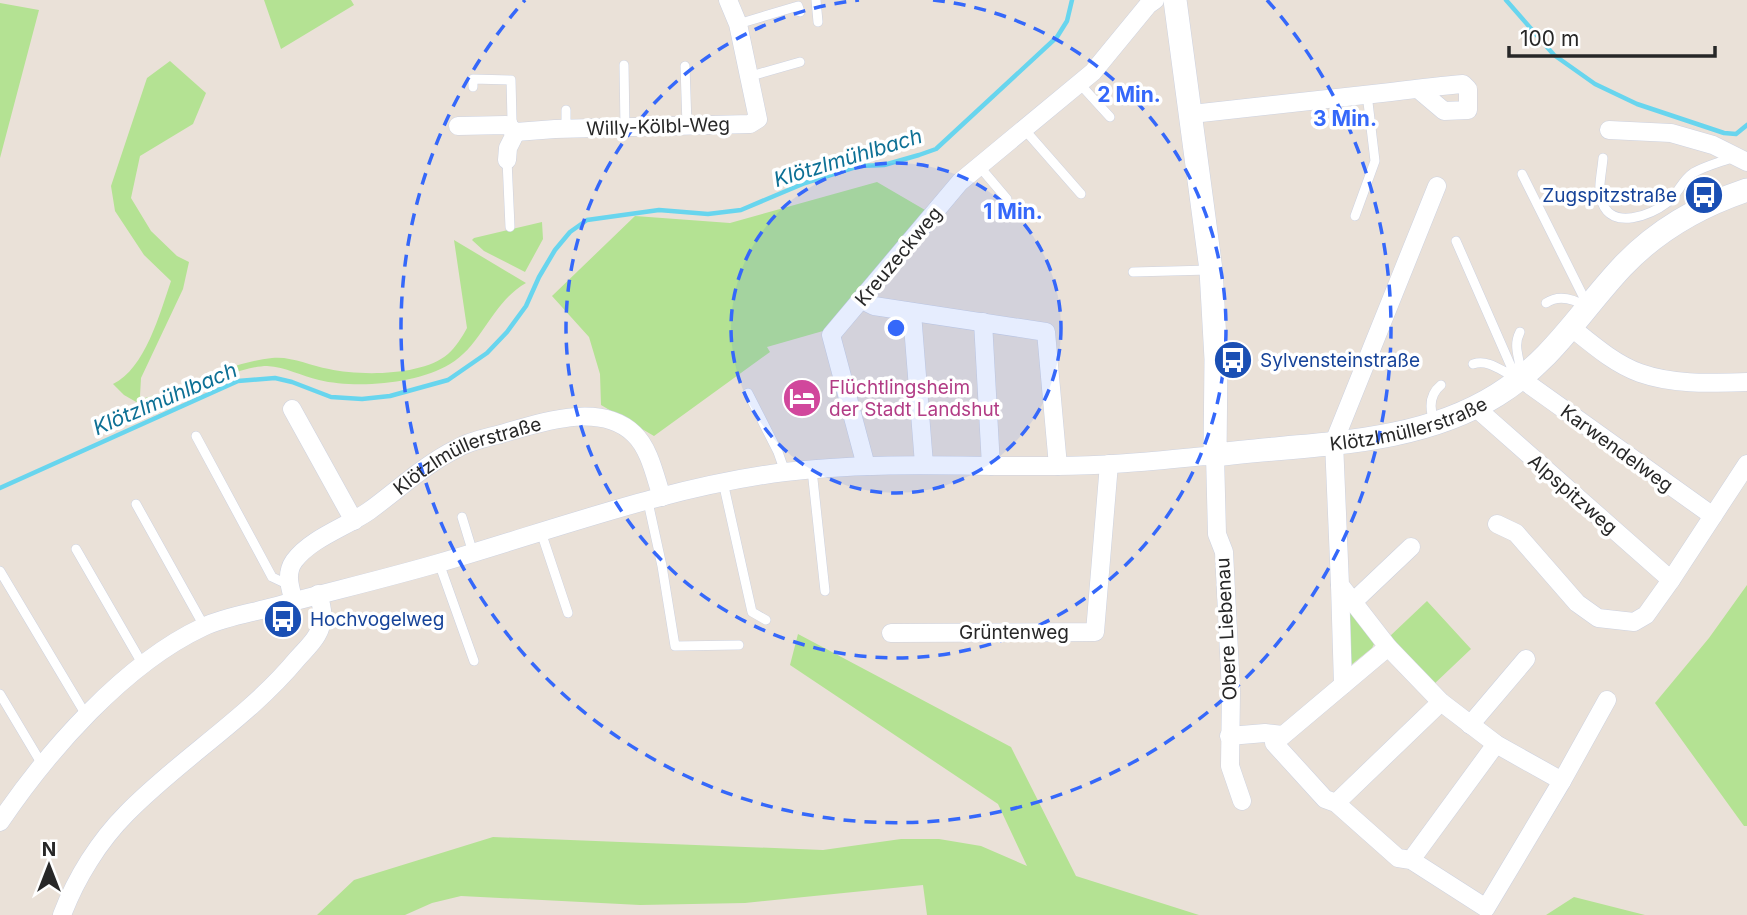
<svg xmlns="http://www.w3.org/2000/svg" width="1747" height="915" viewBox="0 0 1747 915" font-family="Inter,sans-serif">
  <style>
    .green { fill: #b4e293 }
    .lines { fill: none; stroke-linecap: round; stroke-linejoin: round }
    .stream { stroke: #68d5ee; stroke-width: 4.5 }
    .lane-casing { stroke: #cdd2e0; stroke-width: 10 }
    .street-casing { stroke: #cdd2e0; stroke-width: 19 }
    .secondary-casing { stroke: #cdd2e0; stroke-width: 24 }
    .lane { stroke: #fff; stroke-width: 9 }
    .street { stroke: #fff; stroke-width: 18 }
    .secondary { stroke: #fff; stroke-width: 23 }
    .ring { fill: none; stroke: #3568fa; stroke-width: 3.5; stroke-dasharray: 12 9 }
    .labels { text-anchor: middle; stroke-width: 7; stroke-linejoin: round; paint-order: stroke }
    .street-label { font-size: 19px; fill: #272727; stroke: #fff }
    .transit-label { font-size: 19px; fill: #164399; stroke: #fff; text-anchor: start }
    .hotel-label { font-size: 19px; fill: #b23c85; stroke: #fff; text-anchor: start }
    .water-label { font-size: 21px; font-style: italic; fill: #0d7095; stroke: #fff }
    .centre { fill: #3568fa; stroke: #fff; stroke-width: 3.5 }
    .ring-label { font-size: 21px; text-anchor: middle; font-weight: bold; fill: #3568fa; stroke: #fff; stroke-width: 7; stroke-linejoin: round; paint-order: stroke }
  </style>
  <rect width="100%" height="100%" fill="#eae1d8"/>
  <!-- green -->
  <path class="green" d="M264,0H351L354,5L281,49Z
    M0,3L39,10L0,158Z
    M170,61L206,93L193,124L140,156L131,198L151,231L177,256L189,262L183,289L141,378L140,396L145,398C188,386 226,363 272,358C292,356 310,366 329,369C360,376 423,376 448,354C456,347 462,337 467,328L454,240L526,283C491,303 482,346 450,364C417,384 356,389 319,380C301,376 286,367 267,366C239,366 174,396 145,407L124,395L113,384C145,369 160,313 171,281L144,255L115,211L111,186L147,78Z
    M877,182L925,210L823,331L767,347L770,352L654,436L601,405L600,374L589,337L552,296L635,216L730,223Z
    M542,222L543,239L525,272L484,251L472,240L474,238Z
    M1747,585V826H1744L1655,703L1709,638Z
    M1427,601L1471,649L1432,686L1389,637Z
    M1350,611L1374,644L1372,648L1351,665L1347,612Z
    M798,634L1011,747L1076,876L1199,915H927L923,885L745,903L640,905L461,896L432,903L405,915H317L354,880L493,837L823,850L901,839H939L981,846L1027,866L998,804L790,665Z
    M1574,897L1645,915H1546Z"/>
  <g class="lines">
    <!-- stream -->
    <path class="stream" d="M1506,0L1554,55L1595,84L1637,104L1724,133L1736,134L1747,125
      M0,488L238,381L275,378L292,382L331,397L362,399L390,396L448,380L487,353L507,332L526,306L539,277L555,250L570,232L587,220L659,210L708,214L741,210L805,183L859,166L884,165L919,155L936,149L1057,37L1067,21L1072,0"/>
    <!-- lane casing -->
    <g class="lane-casing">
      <path id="lane" d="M816,0L818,22
        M738,24L798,6L800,12
        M624,65L625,128
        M685,66L687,125
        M751,76L800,62
        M1079,83L1110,117
        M473,87V79L511,80L512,120L514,127
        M566,110V129
        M1024,129L1081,194
        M1603,158C1602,172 1597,190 1602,202C1612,231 1651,215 1668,202C1678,194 1682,180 1693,173C1705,166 1721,162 1734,157
        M507,160L510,227
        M979,166L1007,199
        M1522,174L1588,306
        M1355,216L1375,161L1367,94
        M1456,241L1513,371L1519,377
        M1133,272L1209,270
        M1546,303C1559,294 1574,299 1587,307
        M1520,332C1512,348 1521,358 1520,373
        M1473,364C1489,359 1501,371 1515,377
        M748,393L778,452L785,472
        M1434,421C1429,407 1430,394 1441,385
        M196,436L272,577L289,585
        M812,470L825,591
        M723,482L752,612L766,620
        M648,502L662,566L675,646L739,645
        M136,504L204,626
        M462,517L473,553
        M541,532L568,613
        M76,549L143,665
        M439,563L474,661
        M0,571L86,715
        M0,694L43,766"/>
    </g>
    <!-- street casing -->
    <g class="street-casing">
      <g id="street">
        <path d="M1192,114L1391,92C1415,89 1439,86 1463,84L1468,89V110L1444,111L1418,89"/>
        <path d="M458,126L506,125L516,132L508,148L507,160"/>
        <path d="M1609,130L1671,133L1713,145L1747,162"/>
        <path d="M516,132L555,129L750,124L758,119L738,24L728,0"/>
        <path d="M1437,186L1334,442L1340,585L1388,647L1441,702L1496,744L1562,781L1607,700"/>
        <path d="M862,300L874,306L1046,332L1058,466"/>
        <path d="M912,313L924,464"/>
        <path d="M983,322L991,466"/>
        <path d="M1572,328C1593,345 1615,364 1640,373C1674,385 1711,383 1747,382"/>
        <path d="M1520,378L1713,516"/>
        <path d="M1475,407L1671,580"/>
        <path d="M292,409L354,521"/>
        <path d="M866,466L831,335L960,182L1093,72L1148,5L1155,0"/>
        <path d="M1497,524L1516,533L1577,603L1598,618L1634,622L1646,615L1671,580L1747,464"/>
        <path d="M1340,585L1343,685"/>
        <path id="s1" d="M294,602C290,587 285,574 294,561C311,538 346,527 369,511C398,490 424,465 456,449C469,441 486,438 501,434C540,423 600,401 634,434C650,449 655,477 662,497"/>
        <path d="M1353,602L1411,547"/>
        <path d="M891,633L1095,632L1109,464"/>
        <path d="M1388,647L1274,743L1325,799L1336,803L1398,858L1411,860L1486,908L1562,781"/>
        <path d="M1470,725L1526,659"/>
        <path d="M1229,736L1265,733L1283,735"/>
        <path d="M1336,803L1441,702"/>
        <path d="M0,822C48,751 124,664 203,627C224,617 251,613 273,607C328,592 384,579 439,563C553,530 667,487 785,472C875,461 965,467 1056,466C1109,466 1162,460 1215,455L1217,534L1224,552L1231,692L1230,766L1242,801"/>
        <path d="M1411,860L1496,744"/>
        <path d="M62,915C76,878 99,841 127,813C181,758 248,718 297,659C303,652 312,644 317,635C325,621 323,609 318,594"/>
      </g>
    </g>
    <!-- secondary casing -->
    <g class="secondary-casing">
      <g id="secondary">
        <path id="s2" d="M1175,0L1211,270L1216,359L1215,455C1309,443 1414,447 1497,395C1553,360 1579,313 1622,267C1657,230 1699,206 1747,190"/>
      </g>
    </g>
    <!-- lane -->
    <use href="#lane" class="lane"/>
    <!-- street -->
    <use href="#street" class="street"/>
    <!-- secondary -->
    <use href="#secondary" class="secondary"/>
  </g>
  <!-- distance rings -->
  <circle cx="896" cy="328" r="165" fill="#3568fa" fill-opacity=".12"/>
  <g class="ring">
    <circle cx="896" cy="328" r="165"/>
    <path d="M933 0A330 330 0 1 1 859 0"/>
    <path d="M1267 0A495 495 0 1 1 525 0"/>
  </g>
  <!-- icons -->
  <defs>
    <g id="bus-disc" transform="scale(2.0125)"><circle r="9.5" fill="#1a4fb4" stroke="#fff"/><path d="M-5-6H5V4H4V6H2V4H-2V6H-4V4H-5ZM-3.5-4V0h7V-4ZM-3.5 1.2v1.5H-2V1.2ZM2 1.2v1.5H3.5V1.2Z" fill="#fff"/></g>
    <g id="hotel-disc" transform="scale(2.0125)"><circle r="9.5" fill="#d1479c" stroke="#fff"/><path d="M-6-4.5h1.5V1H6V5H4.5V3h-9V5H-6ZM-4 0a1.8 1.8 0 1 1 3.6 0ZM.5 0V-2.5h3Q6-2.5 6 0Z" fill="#fff"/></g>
  </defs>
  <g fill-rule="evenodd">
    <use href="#bus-disc" x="1704" y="195"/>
    <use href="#bus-disc" x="1233" y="360"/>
    <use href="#hotel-disc" x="802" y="398"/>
    <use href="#bus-disc" x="283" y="619"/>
  </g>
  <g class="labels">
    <!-- street labels -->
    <g class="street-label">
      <text transform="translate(658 126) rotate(-2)" y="7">Willy-Kölbl-Weg</text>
      <text transform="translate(898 256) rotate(-50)" y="7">Kreuzeckweg</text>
      <text dy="7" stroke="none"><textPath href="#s2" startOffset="654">Klötzlmüllerstraße</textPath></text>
      <text transform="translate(1617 448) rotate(36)" y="7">Karwendelweg</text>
      <text dy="7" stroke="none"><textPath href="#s1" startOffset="248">Klötzlmüllerstraße</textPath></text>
      <text transform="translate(1573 494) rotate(41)" y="7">Alpspitzweg</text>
      <text transform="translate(1226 629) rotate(-93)" y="7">Obere Liebenau</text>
      <text x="1014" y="639">Grüntenweg</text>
    </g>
    <!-- transit labels -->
    <g class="transit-label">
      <text x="1677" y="202" text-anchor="end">Zugspitzstraße</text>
      <text x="1260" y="367">Sylvensteinstraße</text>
      <text x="310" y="626">Hochvogelweg</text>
    </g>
    <!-- hotel labels -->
    <g class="hotel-label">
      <text x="829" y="394">Flüchtlingsheim<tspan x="829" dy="22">der Stadt Landshut</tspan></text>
    </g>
    <!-- water labels -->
    <g class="water-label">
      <text transform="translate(848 158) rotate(-17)" y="7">Klötzlmühlbach</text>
      <text transform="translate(165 399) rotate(-23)" y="7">Klötzlmühlbach</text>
    </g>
  </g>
  <circle cx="896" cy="328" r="10" class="centre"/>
  <g class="ring-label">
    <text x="1129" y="102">2 Min.</text>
    <text x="1345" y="126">3 Min.</text>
    <text x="1013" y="219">1 Min.</text>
  </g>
  <!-- north arrow -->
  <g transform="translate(49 866)" stroke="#ffffff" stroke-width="5" paint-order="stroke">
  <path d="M0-5L12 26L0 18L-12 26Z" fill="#272727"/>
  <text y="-10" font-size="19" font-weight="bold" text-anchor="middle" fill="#272727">N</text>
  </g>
  <!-- scale -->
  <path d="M1509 46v10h206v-10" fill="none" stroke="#272727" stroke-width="3.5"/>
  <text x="1520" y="46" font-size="21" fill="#272727" stroke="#ffffff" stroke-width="5" paint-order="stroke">100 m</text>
</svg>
